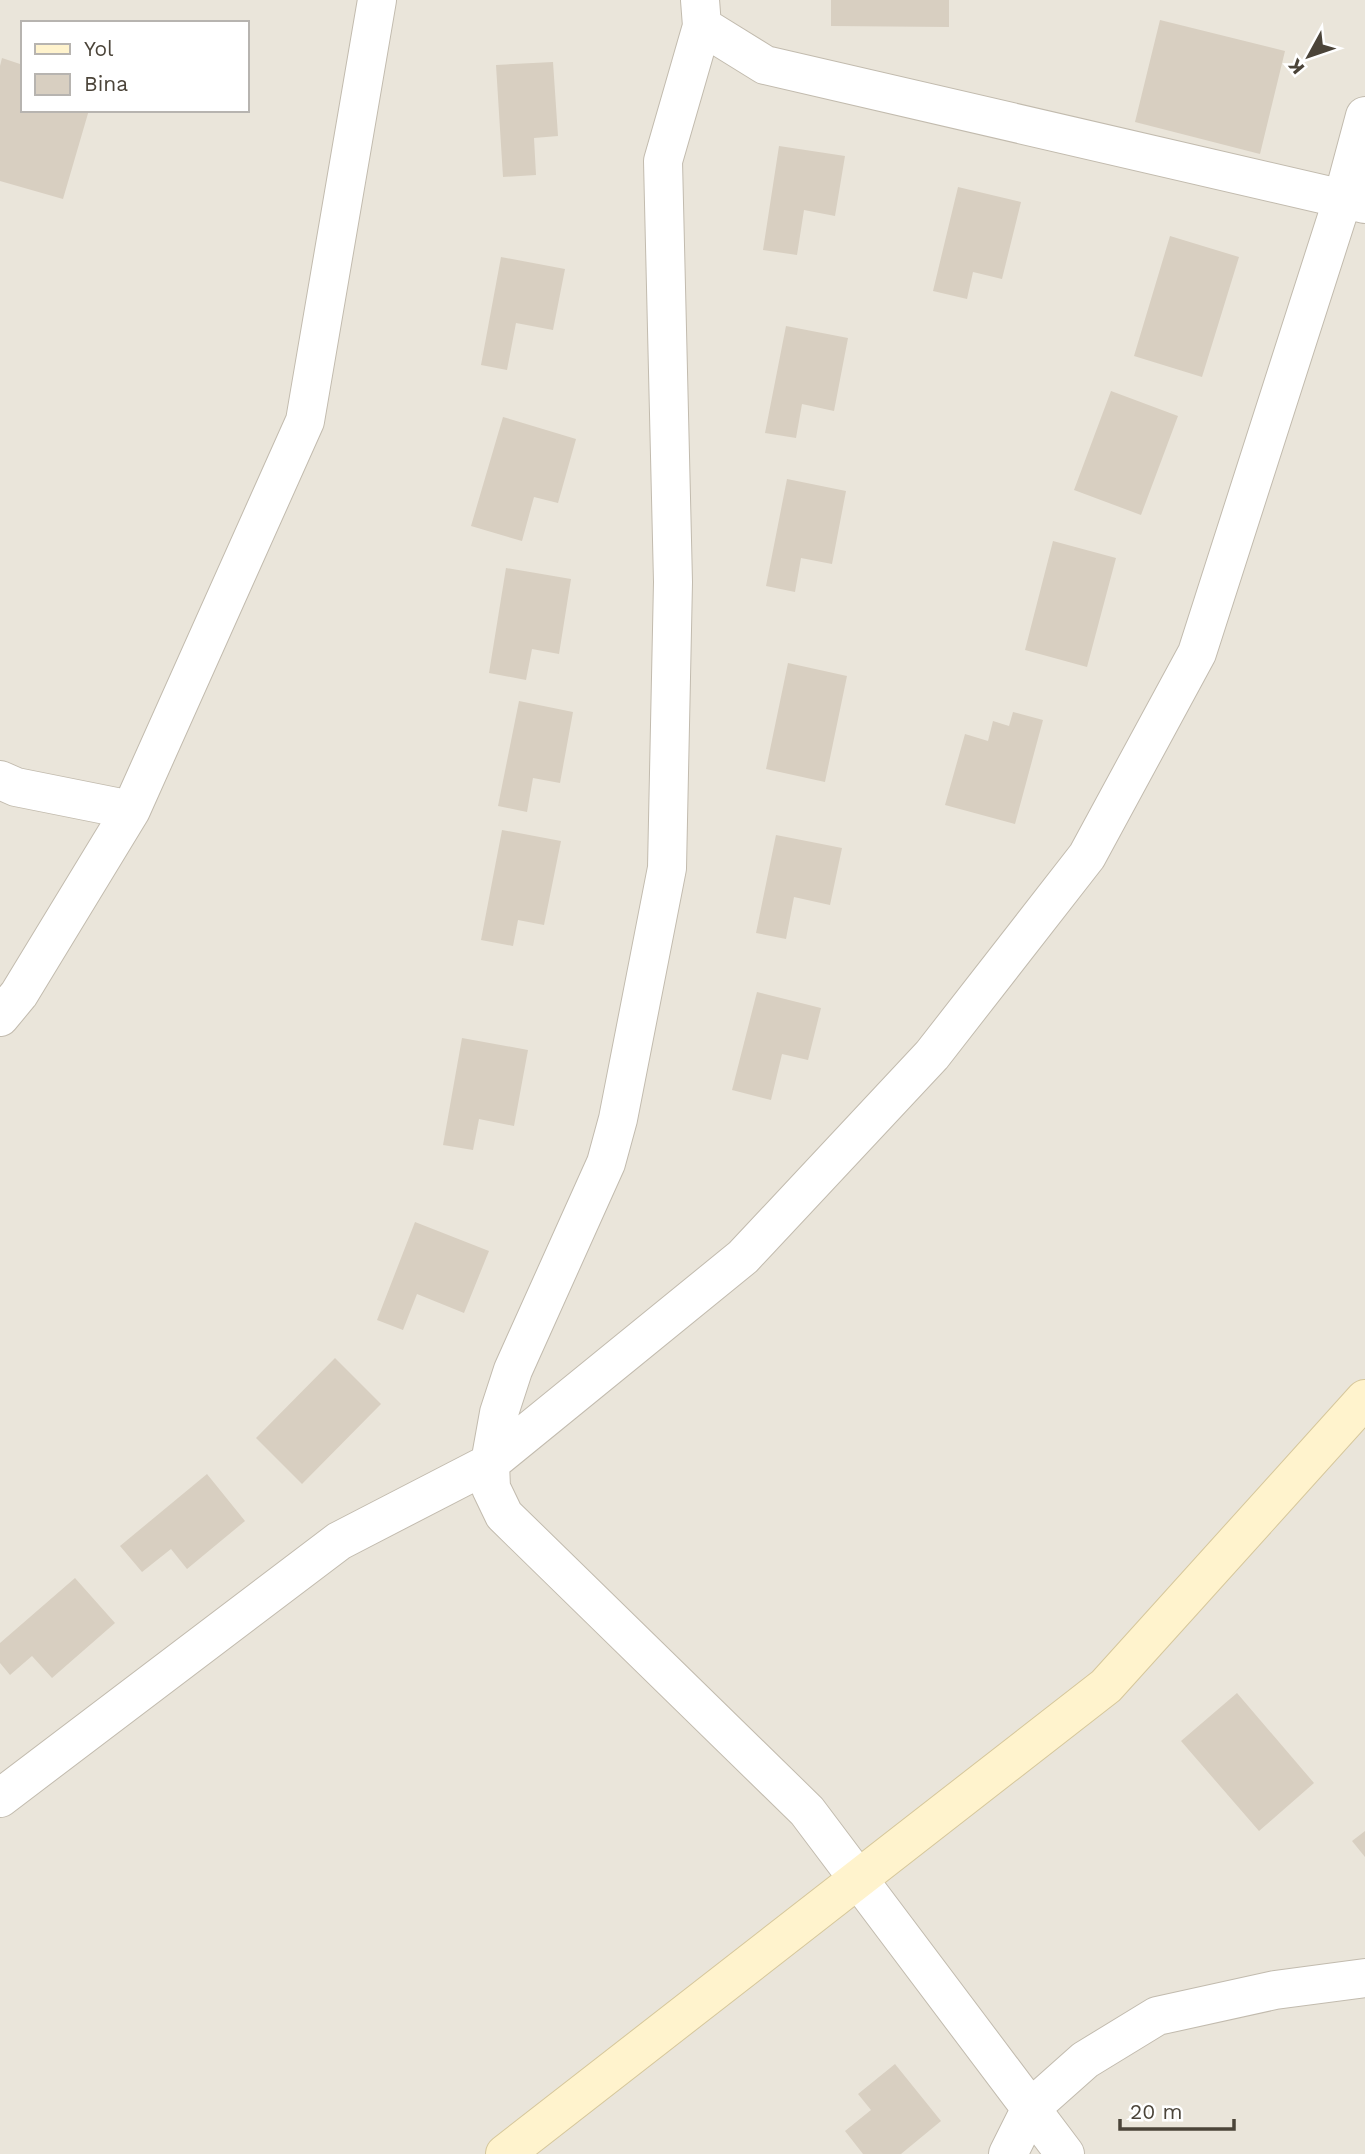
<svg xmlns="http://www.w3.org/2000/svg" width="1365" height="2154" viewBox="0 0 1365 2154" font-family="'Work Sans',sans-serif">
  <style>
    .residential { fill: #eae5da; fill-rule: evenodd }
    .building { fill: #d8cfc1 }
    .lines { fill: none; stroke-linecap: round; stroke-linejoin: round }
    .street-casing { stroke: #c2bbae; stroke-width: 40 }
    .secondary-casing { stroke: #d6c79b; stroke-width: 40 }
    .street { stroke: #fff; stroke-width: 38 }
    .secondary { stroke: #fff3cd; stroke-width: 38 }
  </style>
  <rect width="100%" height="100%" fill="#f6f3ec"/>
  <!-- residential -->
  <path class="residential" d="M0,0H1365V2154H0ZM23,23H247V110H23Z"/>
  <!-- building -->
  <path class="building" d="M831,0H949V27L831,26Z
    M1160,20L1285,51L1260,154L1135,122Z
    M2,58L23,65V110H89L63,199L0,181V66Z
    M553,62L558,136L534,138L536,175L503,177L496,65Z
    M779,146L845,156L835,216L804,210L797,255L763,250Z
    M958,187L1021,202L1002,279L973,272L967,299L933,291Z
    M1170,236L1239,257L1202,377L1134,356Z
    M501,257L565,269L553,330L516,323L507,370L481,365Z
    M786,326L848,338L834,411L802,404L796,438L765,433Z
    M1111,391L1178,416L1141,515L1074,490Z
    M503,417L576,439L558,503L534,497L522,541L471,526Z
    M787,479L846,491L832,564L801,558L795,592L766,586Z
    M1053,541L1116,558L1087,667L1025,650Z
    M506,568L571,579L559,654L532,649L526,680L489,673Z
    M788,663L847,676L825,782L766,769Z
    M519,701L573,712L560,783L533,778L527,812L498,806Z
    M1013,712L1043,720L1015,824L945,805L965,734L988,741L993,721L1009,726Z
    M502,830L561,841L544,925L518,920L513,946L481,940Z
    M776,835L842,848L830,905L794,897L786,939L756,933Z
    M757,992L821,1008L808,1060L782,1054L771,1100L732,1090Z
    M462,1038L528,1050L514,1126L479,1119L473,1150L443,1145Z
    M415,1222L489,1251L464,1313L417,1294L403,1330L377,1320Z
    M335,1358L381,1404L302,1484L256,1438Z
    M207,1474L245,1521L187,1569L171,1549L142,1572L120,1546Z
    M75,1578L115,1623L52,1678L32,1656L10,1675L0,1663V1643Z
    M1237,1693L1314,1783L1259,1831L1181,1741Z
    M1365,1831V1857L1352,1841Z
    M895,2064L941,2121L901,2154H863L845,2131L871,2110L858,2094Z"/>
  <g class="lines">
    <!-- street casing -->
    <g class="street-casing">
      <path id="street" d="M700,0L702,26L663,161L673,582L667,868L618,1119L606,1163L513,1370L499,1413L490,1463L491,1488L504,1515L807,1811L1065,2154
        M702,26L765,65L1365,204
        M0,780L16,787L131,810
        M0,1017L19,994L131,810L305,421L377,0
        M0,1798L339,1541L490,1463L743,1257L932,1055L1087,856L1197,653L1343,198L1365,116
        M1008,2154L1031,2108L1085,2060L1157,2016L1275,1990L1365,1978"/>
    </g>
    <!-- secondary casing -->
    <g class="secondary-casing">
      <path id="secondary" d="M505,2154L1106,1686L1365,1399"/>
    </g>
    <!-- street -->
    <use href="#street" class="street"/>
    <!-- secondary -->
    <use href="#secondary" class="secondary"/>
  </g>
  <!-- legend -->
  <rect x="21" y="21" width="228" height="91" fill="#ffffff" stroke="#b7b4b0" stroke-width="2"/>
  <rect x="35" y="44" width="35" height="10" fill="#fff3cd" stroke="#b7b4b0" stroke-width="2"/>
  <text x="84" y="56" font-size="21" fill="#4b4439">Yol</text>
  <rect x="35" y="74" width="35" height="21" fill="#d8cfc1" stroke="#b7b4b0" stroke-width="2"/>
  <text x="84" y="91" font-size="21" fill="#4b4439">Bina</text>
  <!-- north arrow -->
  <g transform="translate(1309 56) rotate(230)" stroke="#ffffff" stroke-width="5" paint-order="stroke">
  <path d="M0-5L12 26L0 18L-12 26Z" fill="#4b4439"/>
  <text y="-10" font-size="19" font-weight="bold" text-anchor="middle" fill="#4b4439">K</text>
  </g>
  <!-- scale -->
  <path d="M1120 2119v10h114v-10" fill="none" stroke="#4b4439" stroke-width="3.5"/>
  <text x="1130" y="2119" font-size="21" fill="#4b4439" stroke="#ffffff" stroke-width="5" paint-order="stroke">20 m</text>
</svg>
